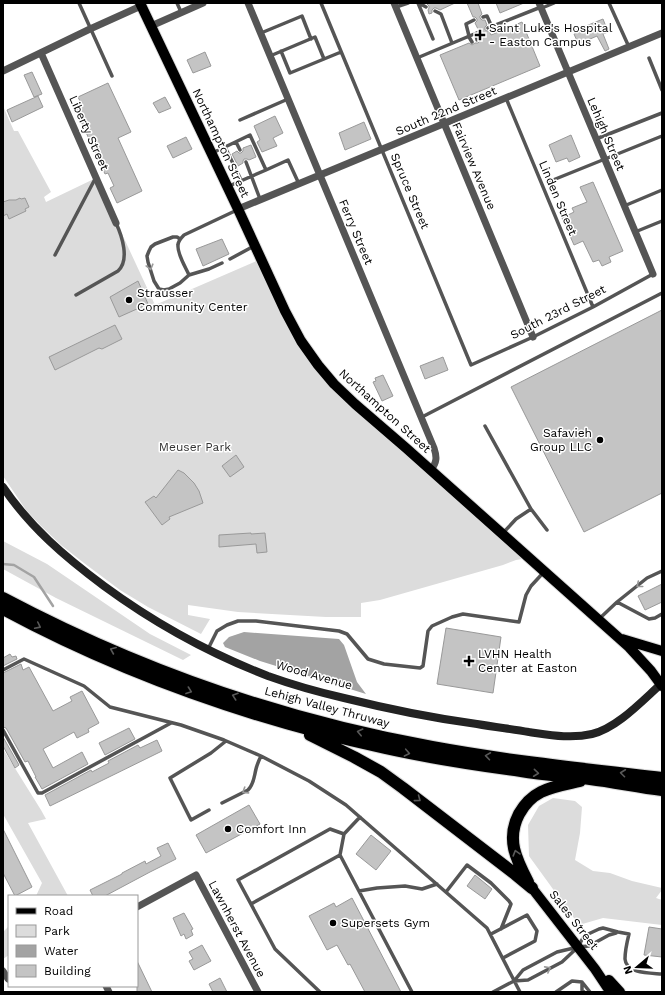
<svg xmlns="http://www.w3.org/2000/svg" width="665" height="995" viewBox="0 0 665 995" font-family="'Work Sans',sans-serif">
  <style>
    .green { fill: #dcdcdc }
    .water { fill: #a3a3a3 }
    .lines { fill: none; stroke-linecap: round; stroke-linejoin: round }
    .stream { stroke: #a3a3a3; stroke-width: 2.5 }
    .building { fill: #c4c4c4; stroke: #999 }
    .primary-casing { stroke: #dbdbdb; stroke-width: 12 }
    .motorway-casing { stroke: #dbdbdb; stroke-width: 14 }
    .service { stroke: #555; stroke-width: 3.5 }
    .minor { stroke: #555; stroke-width: 7 }
    .secondary { stroke: #222; stroke-width: 8 }
    .primary { stroke: #000; stroke-width: 10 }
    .motorway { stroke: #000; stroke-width: 12 }
    .oneway { stroke: #999 }
    .oneway2 { stroke: #595959 }
    .poi-dot { fill: #000; stroke: #fff; stroke-width: 1.5 }
    .labels { text-anchor: middle; stroke-width: 3; stroke-linejoin: round; paint-order: stroke }
    .poi-label { font-size: 12px; fill: #000; stroke: #fff; text-anchor: start }
    .street-label { font-size: 12px; fill: #000; stroke: #fff }
    .park-label { font-size: 12px; fill: #333; stroke: #fff }
  </style>
  <rect width="100%" height="100%" fill="#fff"/>
  <!-- green -->
  <path class="green" d="M3,106L14,131H18L51,192L44,197L46,202L96,178L155,305L261,259L318,365L529,558L516,560L503,565L380,600L361,603V617H326L238,612L188,605V615L210,619L201,634L148,607L120,590L84,563L61,545L40,525L26,510L3,476Z
    M3,541L47,564L150,634L191,655L183,660L56,598L3,569Z
    M3,749L41,810L46,819L28,823L68,896H36L42,883L3,814Z
    M553,798L575,801L582,807L580,833L575,860L593,871L610,873L632,881L662,888V890L656,898L662,900V925L603,918L579,925L529,856L528,825L539,806Z
    M9,926V955L3,959V932Z"/>
  <!-- water -->
  <path class="water" d="M244,632L339,639L344,645L357,682L366,694L260,661L225,647L223,643L229,637Z"/>
  <g class="lines">
    <!-- stream -->
    <path class="stream" d="M3,564L14,565L34,577L53,606"/>
  </g>
  <!-- building -->
  <path class="building" d="M426,3H455L440,10L436,8H434L432,10V13L429,14L428,10L429,8V6Z
    M467,3H478L482,14L480,16V18L482,20H485L487,25L485,27V30L487,31H489L491,35L522,22L540,66L459,100L440,55L469,43L472,45L475,43H478L480,41V39L482,38L481,35L482,31L481,29H478L475,23L477,21V19L475,17H473Z
    M496,3H524L500,13Z
    M603,19L608,32L603,34L609,49L605,51L597,36L581,43L580,40L577,41L574,34L577,33L576,30Z
    M205,52L211,66L193,73L187,60Z
    M32,72L42,94L34,97L24,75Z
    M108,83L131,132L118,138L142,191L117,203L110,188L114,186L108,173L105,174L74,106L81,103L78,97Z
    M38,96L43,107L12,122L7,110Z
    M165,97L171,108L159,113L153,103Z
    M275,116L283,133L273,138L277,146L262,152L257,142L260,140L254,126Z
    M364,122L371,139L345,150L339,133Z
    M571,135L580,157L569,162L567,158L556,162L549,145Z
    M186,137L192,149L173,158L167,146Z
    M251,145L256,157L249,160L247,159H244L243,161V163L238,166L232,154L237,151L239,153H241L243,151V148Z
    M593,182L623,251L609,257L611,262L602,266L599,260L593,262L583,241L574,245L562,218L574,212L572,208L587,202L580,187Z
    M20,198L21,199L25,198L29,207L25,209L26,211L9,219L7,214L3,216V202L9,200H16Z
    M222,239L229,254L203,266L196,249Z
    M138,281L148,304L119,317L110,297Z
    M662,310V493L584,532L511,387Z
    M115,325L122,339L102,349L99,348L55,370L49,357Z
    M443,357L448,370L425,379L420,366Z
    M383,375L393,396L382,401L373,382L376,381L375,378Z
    M236,455L244,467L230,477L222,466Z
    M178,470L184,473L194,483L199,491L203,503L169,517L170,519L162,525L145,502L154,496L156,498Z
    M251,533V534L265,533L267,552L257,553L256,544L219,547V535Z
    M662,584V602L645,610L638,596Z
    M446,628L501,637L493,693L437,684Z
    M10,654L12,657L16,656L17,659L3,666V658Z
    M21,664L23,670L29,667L53,711L72,701L70,697L82,691L99,723L88,729L89,732L77,738L74,732L43,749L53,768L82,752L88,764L42,789L35,777H36L28,761L25,762L6,728L3,727V673Z
    M129,728L135,739L105,755L99,743Z
    M3,737L19,765L15,768L3,746Z
    M157,740L162,751L50,806L45,795L91,770L92,772L109,763L108,761L138,745L140,748Z
    M249,805L260,824L206,853L196,835Z
    M3,829L32,887L15,896L3,873Z
    M371,835L391,851L376,870L356,854Z
    M168,843L176,859L150,872L105,896H93L90,890L122,874V873L145,861L146,864L161,856L157,848Z
    M475,875L492,889L485,899L467,886Z
    M352,898L401,992H365L350,964L348,965L337,945L327,950L309,916L334,903L336,907Z
    M184,913L193,929L191,930L193,935L186,939L184,934L181,936L173,918Z
    M649,927L662,929V957L644,955Z
    M202,945L211,961L194,970L189,961L193,959L189,952Z
    M137,961L152,992H137Z
    M220,978L227,992H213L209,984Z"/>
  <g class="lines">
    <!-- primary casing -->
    <g class="primary-casing">
      <path id="primary" d="M140,3L238,209L285,311L301,341L318,365L334,384L355,404L406,448L629,647L651,671L662,686
        M622,639L662,651
        M532,888L595,969L607,987L612,992
        M609,980L620,992"/>
    </g>
    <!-- motorway casing -->
    <g class="motorway-casing">
      <path id="motorway" d="M3,598C137,669 283,720 432,747C508,761 585,769 662,778
        M3,609C122,673 253,719 385,748C430,758 476,765 521,771C544,775 567,776 590,779C614,782 638,787 662,790
        M310,735L354,757L381,772L403,788L515,874L532,888
        M528,882C516,859 506,839 519,814C524,805 531,797 541,792C553,786 567,784 580,781"/>
    </g>
    <!-- service -->
    <path class="service" d="M79,3L112,76
      M177,3L181,12
      M321,3L471,365L533,337L593,307L653,274
      M418,3L433,39
      M419,3L426,7
      M609,3L629,47
      M396,7L408,3
      M542,8L554,3
      M435,11L441,14L452,43
      M483,17L487,16L491,25H496
      M488,28L541,7
      M261,33L302,16L311,39
      M477,40L476,35L478,33
      M472,42L469,37H467L469,36L466,24L474,20
      M270,56L315,37L324,59L290,73L281,51
      M417,58L479,32
      M649,58L662,90
      M324,59L341,52
      M506,98L593,307
      M240,120L288,99
      M596,139L662,113
      M236,142L240,150
      M212,153L225,147
      M246,162L260,199
      M266,170L288,160L299,184
      M548,182L662,136
      M229,186L266,170L250,135L225,147L241,180
      M624,206L662,190
      M635,232L662,221
      M180,239L177,237H173L155,244L151,247L149,251L147,256L148,262L154,281L159,289L164,290L169,289L180,283L189,275L209,269L222,263
      M55,255L95,179
      M230,259L254,246
      M189,275C186,268 177,254 178,245C178,241 181,238 184,235L237,210
      M76,295L118,271C130,260 122,236 116,223
      M422,417L662,293
      M485,426L531,509L516,519L503,533
      M531,509L547,530
      M617,602L647,578L662,571
      M599,619L617,602L649,619L655,618L662,614
      M208,649L217,631L227,625L238,621H256L339,631L347,634L368,659L384,664L420,668L423,666L428,631L432,626L452,617L463,614L519,622L526,595L531,586L543,573
      M3,670L24,659L84,686L110,707L181,725L224,740L261,756L309,781L346,805L487,928L520,992
      M3,730L38,793H42L171,723
      M222,803L248,790C254,784 254,777 256,769C257,765 259,760 261,756
      M209,810L191,820L170,778L211,753L226,741
      M360,817L344,834L340,855L412,992
      M359,891L377,888L405,886L422,889L437,884
      M446,892L467,865L491,883L509,901L511,904L501,929
      M251,904L340,855
      M491,934L527,915L537,931L535,941L503,958
      M514,981L528,980L562,962L578,947L584,936L599,929L603,928L618,932L629,934C627,942 625,951 625,959C626,974 650,973 662,974
      M582,982V990L584,992
      M320,992L275,949L238,880L330,829L344,834
      M493,992L514,981L523,970L557,952L578,947L589,946L609,935L616,933
      M556,992L572,981L582,982L590,992"/>
    <!-- minor -->
    <path class="minor" d="M248,3L434,448C437,457 437,462 431,470
      M394,3L533,337
      M539,3L653,274
      M151,26L203,3
      M41,53L116,223
      M3,71L90,29L141,6
      M238,209L662,33
      M137,907L196,875L258,992
      M3,971L8,979
      M106,986L109,992"/>
    <!-- secondary -->
    <path class="secondary" d="M3,487C30,527 65,557 104,586C153,622 211,654 268,676C293,685 318,692 344,698C388,709 432,718 477,724C494,727 511,729 529,732C550,735 571,739 592,734C617,728 642,701 661,684"/>
    <!-- primary -->
    <use href="#primary" class="primary"/>
    <!-- motorway -->
    <use href="#motorway" class="motorway"/>
  </g>
  <!-- one-way arrows -->
  <defs><path id="oneway-chevron" d="M-2-3.5L2.5 0L-2 3.5" fill="none" stroke-width="1.6" stroke-linecap="round" stroke-linejoin="round"/></defs>
  <g class="oneway">
    <use href="#oneway-chevron" transform="translate(150 267) rotate(75)"/>
    <use href="#oneway-chevron" transform="translate(639 585) rotate(141)"/>
    <use href="#oneway-chevron" transform="translate(245 791) rotate(147)"/>
    <use href="#oneway-chevron" transform="translate(548 969) rotate(-28)"/>
  </g>
  <g class="oneway2">
    <use href="#oneway-chevron" transform="translate(38 626) rotate(26)"/>
    <use href="#oneway-chevron" transform="translate(113 650) rotate(-157)"/>
    <use href="#oneway-chevron" transform="translate(189 691) rotate(20)"/>
    <use href="#oneway-chevron" transform="translate(235 696) rotate(-161)"/>
    <use href="#oneway-chevron" transform="translate(360 732) rotate(-167)"/>
    <use href="#oneway-chevron" transform="translate(407 753) rotate(11)"/>
    <use href="#oneway-chevron" transform="translate(488 756) rotate(-172)"/>
    <use href="#oneway-chevron" transform="translate(536 773) rotate(6)"/>
    <use href="#oneway-chevron" transform="translate(623 773) rotate(-173)"/>
    <use href="#oneway-chevron" transform="translate(418 799) rotate(37)"/>
    <use href="#oneway-chevron" transform="translate(516 853) rotate(-106)"/>
  </g>
  <!-- markers -->
  <g class="poi-dot">
    <path d="M478 29h4v4h4v4h-4v4h-4v-4h-4v-4h4z"/>
    <circle cx="129" cy="300" r="4"/>
    <circle cx="600" cy="440" r="4"/>
    <path d="M467 655h4v4h4v4h-4v4h-4v-4h-4v-4h4z"/>
    <circle cx="228" cy="829" r="4"/>
    <circle cx="333" cy="923" r="4"/>
  </g>
  <g class="labels">
    <!-- poi labels -->
    <g class="poi-label">
      <text x="489" y="32">Saint Luke's Hospital<tspan x="489" dy="14">- Easton Campus</tspan></text>
      <text x="137" y="297">Strausser<tspan x="137" dy="14">Community Center</tspan></text>
      <text x="592" y="437" text-anchor="end">Safavieh<tspan x="592" dy="14">Group LLC</tspan></text>
      <text x="478" y="658">LVHN Health<tspan x="478" dy="14">Center at Easton</tspan></text>
      <text x="236" y="833">Comfort Inn</text>
      <text x="341" y="927">Supersets Gym</text>
    </g>
    <!-- street labels -->
    <g class="street-label">
      <text transform="translate(446 111) rotate(-23)" y="4">South 22nd Street</text>
      <text transform="translate(89 133) rotate(66)" y="4">Liberty Street</text>
      <text transform="translate(606 134) rotate(67)" y="4">Lehigh Street</text>
      <text transform="translate(221 143) rotate(65)" y="4">Northampton Street</text>
      <text transform="translate(474 166) rotate(67)" y="4">Fairview Avenue</text>
      <text transform="translate(410 191) rotate(67)" y="4">Spruce Street</text>
      <text transform="translate(558 198) rotate(67)" y="4">Linden Street</text>
      <text transform="translate(356 232) rotate(67)" y="4">Ferry Street</text>
      <text transform="translate(558 312) rotate(-27)" y="4">South 23rd Street</text>
      <text transform="translate(385 411) rotate(42)" y="4">Northampton Street</text>
      <text transform="translate(314 675) rotate(16)" y="4">Wood Avenue</text>
      <text transform="translate(327 707) rotate(15)" y="4">Lehigh Valley Thruway</text>
      <text transform="translate(574 920) rotate(52)" y="4">Sales Street</text>
      <text transform="translate(237 929) rotate(62)" y="4">Lawnherst Avenue</text>
    </g>
    <!-- park labels -->
    <g class="park-label">
      <text x="195" y="451">Meuser Park</text>
    </g>
  </g>
  <!-- border -->
  <rect width="665" height="995" fill="none" stroke="#000000" stroke-width="8"/>
  <!-- legend -->
  <rect x="8" y="895" width="130" height="92" fill="#ffffff" stroke="#999999"/>
  <rect x="16" y="908" width="20" height="6" fill="#000000" stroke="#999999"/>
  <text x="44" y="915" font-size="12" fill="#000000">Road</text>
  <rect x="16" y="925" width="20" height="12" fill="#dcdcdc" stroke="#999999"/>
  <text x="44" y="935" font-size="12" fill="#000000">Park</text>
  <rect x="16" y="945" width="20" height="12" fill="#a3a3a3" stroke="#999999"/>
  <text x="44" y="955" font-size="12" fill="#000000">Water</text>
  <rect x="16" y="965" width="20" height="12" fill="#c4c4c4" stroke="#999999"/>
  <text x="44" y="975" font-size="12" fill="#000000">Building</text>
  <!-- north arrow -->
  <g transform="translate(637 967) rotate(251)" stroke="#ffffff" stroke-width="3" paint-order="stroke">
  <path d="M0-3L7 15L0 10L-7 15Z" fill="#000000"/>
  <text y="-6" font-size="11" font-weight="bold" text-anchor="middle" fill="#000000">N</text>
  </g>
</svg>
